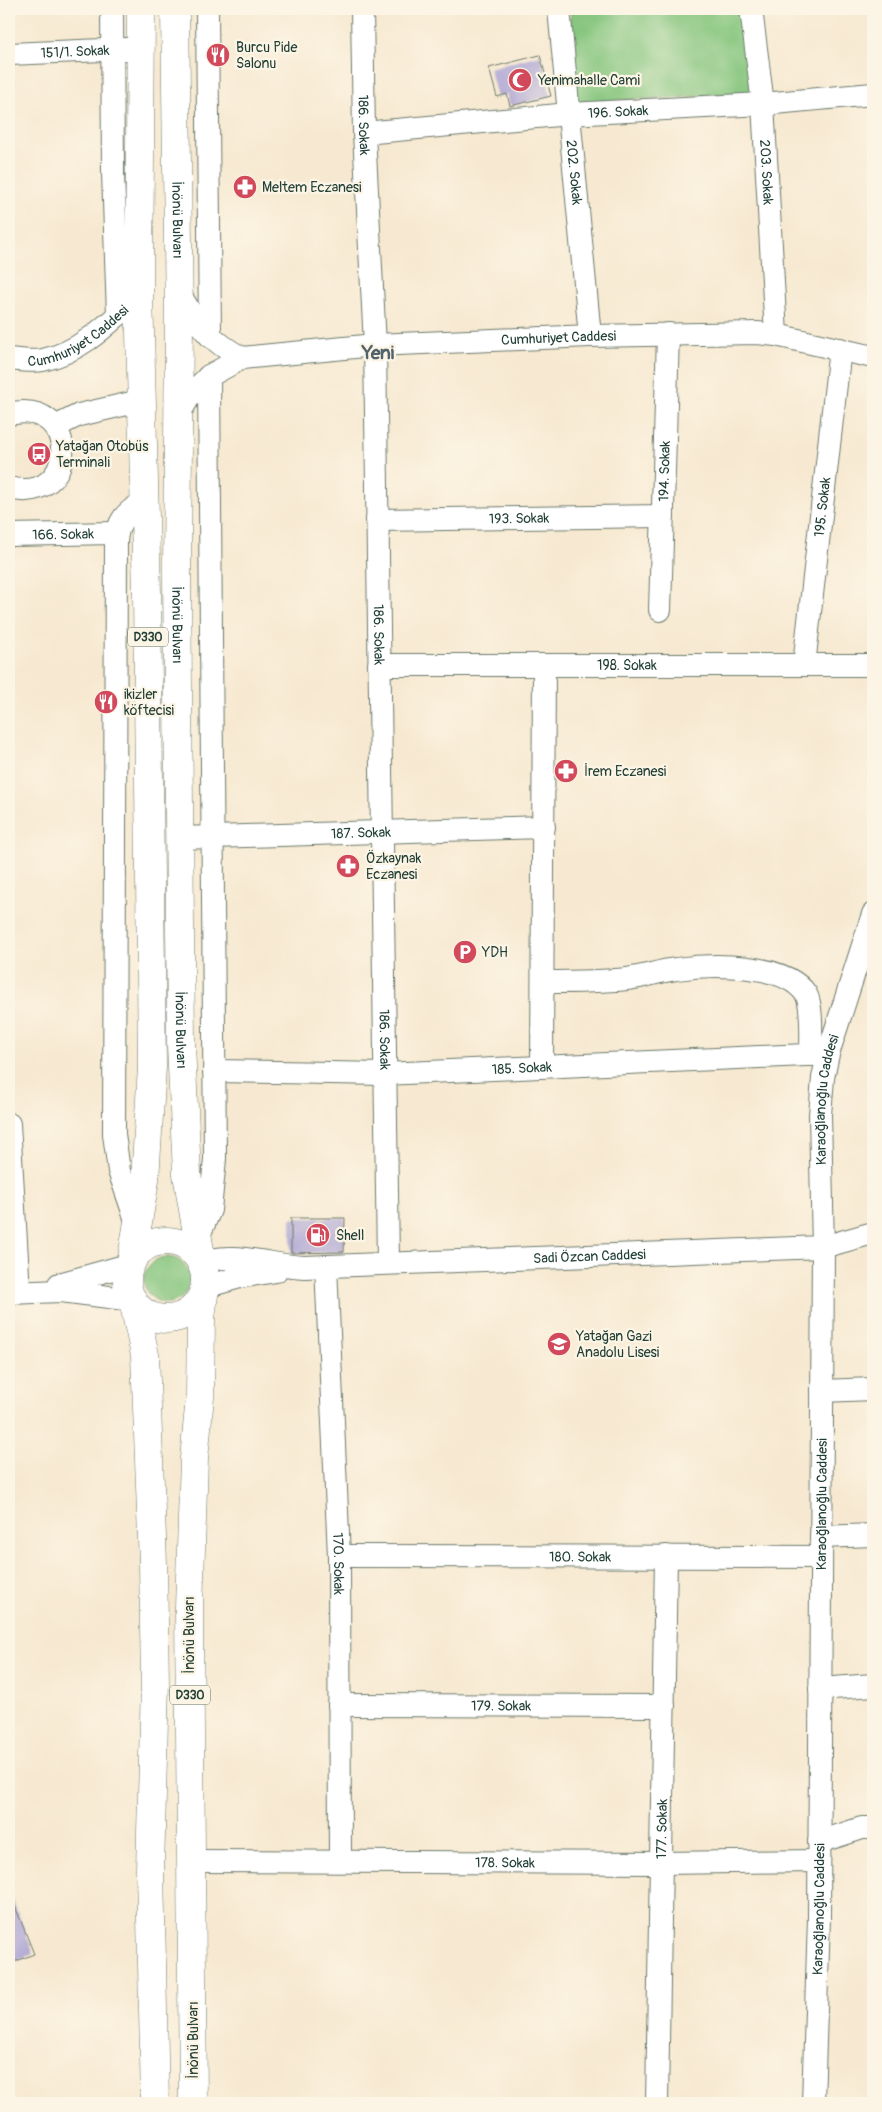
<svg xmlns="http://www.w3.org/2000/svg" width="882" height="2112" viewBox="0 0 882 2112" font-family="Pangolin,sans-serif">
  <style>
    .green { fill: #84c57d; stroke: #528158 }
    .building { fill: #b1a9d4 }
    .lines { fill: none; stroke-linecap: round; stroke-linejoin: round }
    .minor-casing { stroke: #6b796b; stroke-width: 24 }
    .highway-casing { stroke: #6b796b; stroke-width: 29 }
    .minor { stroke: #fff; stroke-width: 22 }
    .highway { stroke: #fff; stroke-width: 28 }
    .labels { text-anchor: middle; stroke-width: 4.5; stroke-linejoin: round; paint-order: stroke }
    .shield { fill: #fcf5e5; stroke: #617469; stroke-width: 1 }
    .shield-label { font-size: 12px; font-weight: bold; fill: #1f3d34 }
    .poi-label { font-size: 14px; fill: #1f3d34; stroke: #fcf5e5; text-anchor: start }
    .street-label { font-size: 14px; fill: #1f3d34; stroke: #fcf5e5 }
    .district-label { font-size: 19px; font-weight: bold; fill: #52636c; stroke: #fcf5e5 }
  </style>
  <rect width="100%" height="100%" fill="#fcf5e5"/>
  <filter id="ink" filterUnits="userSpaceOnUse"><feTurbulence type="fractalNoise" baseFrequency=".02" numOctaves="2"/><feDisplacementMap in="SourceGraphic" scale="10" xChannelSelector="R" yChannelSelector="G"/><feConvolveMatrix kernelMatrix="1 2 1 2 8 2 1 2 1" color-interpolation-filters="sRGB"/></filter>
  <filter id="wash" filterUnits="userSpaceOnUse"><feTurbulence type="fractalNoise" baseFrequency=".0096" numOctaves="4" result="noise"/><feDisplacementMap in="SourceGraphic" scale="20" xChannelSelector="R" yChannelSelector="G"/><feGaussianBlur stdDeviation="1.12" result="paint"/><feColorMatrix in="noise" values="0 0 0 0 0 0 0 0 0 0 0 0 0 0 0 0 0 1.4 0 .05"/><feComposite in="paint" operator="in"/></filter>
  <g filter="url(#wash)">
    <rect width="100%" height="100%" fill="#f7e9d1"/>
    <!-- green -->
    <path class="green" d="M570,9H740L753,94L577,102Z
      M144 1280a23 23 0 1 1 46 0a23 23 0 1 1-46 0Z"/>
    <g id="blocks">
      <!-- building -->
      <path class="building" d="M540,55L551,96L510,106L507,94L497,97L489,68Z
        M291,1218H345L344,1252L291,1253Z
        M9,1891L34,1954L9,1964Z"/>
    </g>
  </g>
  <g filter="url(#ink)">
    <use href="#blocks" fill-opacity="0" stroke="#6b796b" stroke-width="1"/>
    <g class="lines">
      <!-- minor casing -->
      <g class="minor-casing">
        <g id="minor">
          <path d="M112,9L113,173L118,315"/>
          <path d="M207,9L210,336"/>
          <path id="s1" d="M362,9L364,133L375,345L388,1262"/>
          <path id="s2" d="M559,9L590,336"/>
          <path id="s3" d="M751,9L763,104L776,335"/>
          <path id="s4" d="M9,54L127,49"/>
          <path id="s5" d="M364,133L569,114L763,104L873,94"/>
          <path d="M178,290C193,321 212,342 242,358"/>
          <path id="s6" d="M9,359C19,360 33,362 43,360C79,352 104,328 130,304"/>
          <path d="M9,414C81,397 79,506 9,488"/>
          <path id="s7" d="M178,416L191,394L209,376L242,358L375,345L590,336L757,333L776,335L873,357"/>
          <path d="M55,427L79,415L140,401"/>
          <path id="s8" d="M377,520L663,516"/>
          <path id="s9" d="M9,535L116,533"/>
          <path id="s10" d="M660,610L668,334"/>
          <path id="s11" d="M379,665H873"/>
          <path id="s12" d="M804,665L840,349"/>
          <path id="s13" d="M179,838L544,827"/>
          <path d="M543,982C571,982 599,982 627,979C644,977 659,971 676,969C710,964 785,962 806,994C813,1006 811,1040 811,1055"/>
          <path d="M542,1067L544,666"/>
          <path id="s14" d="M214,1071L384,1074L828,1054"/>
          <path d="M9,1124L19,1292"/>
          <path d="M138,1226L119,1171L114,1134L116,543C117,522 125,512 144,502"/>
          <path d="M197,1240L210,1210L215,1159L209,376"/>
          <path id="s15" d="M202,1263C230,1250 273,1266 304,1267L823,1247L873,1233"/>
          <path id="s16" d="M326,1266L339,1556L340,1861"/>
          <path d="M59,1284L131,1264"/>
          <path d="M205,1287L240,1277L276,1271"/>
          <path d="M9,1293L61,1291L133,1300"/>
          <path d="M822,1391L873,1389"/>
          <path d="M821,1537L873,1535"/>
          <path id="s17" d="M339,1556L821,1557"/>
          <path d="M820,1689L873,1685"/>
          <path id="s18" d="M339,1705L664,1706"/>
          <path d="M819,1842L862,1828H873"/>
          <path id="s19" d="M191,1861L662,1863L819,1861"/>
          <path id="s20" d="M657,2103L666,1556"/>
          <path id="s21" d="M813,2103L819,1918L823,1247L820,1115L823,1078L828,1054L873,914"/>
        </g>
      </g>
      <!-- highway casing -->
      <g class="highway-casing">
        <g id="highway">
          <path id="s22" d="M175,9L179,321L177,570L181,1045L187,1174L202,1263"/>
          <circle cx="166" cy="1280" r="39"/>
          <path d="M131,1264L145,1180L152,1067L147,593L139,295L141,9"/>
          <path d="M133,1300L145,1355L153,1564L155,1683L150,1870L155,2103"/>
          <path d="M193,2103L189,1608L194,1459L200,1397L201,1318L205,1287"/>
        </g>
      </g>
      <!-- minor -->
      <use href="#minor" class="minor"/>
      <!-- highway -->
      <use href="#highway" class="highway"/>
    </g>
  </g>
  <!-- icons -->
  <defs>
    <g id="restaurant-disc" transform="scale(1.25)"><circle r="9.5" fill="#d1495b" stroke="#fcf5e5"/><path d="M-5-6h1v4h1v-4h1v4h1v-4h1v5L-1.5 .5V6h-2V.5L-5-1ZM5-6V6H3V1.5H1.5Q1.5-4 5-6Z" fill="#fff"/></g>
    <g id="mosque-disc" transform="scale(1.25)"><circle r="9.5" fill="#d1495b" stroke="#fcf5e5"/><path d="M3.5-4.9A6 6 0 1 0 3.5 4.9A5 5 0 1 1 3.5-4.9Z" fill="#fff"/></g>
    <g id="pharmacy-disc" transform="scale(1.25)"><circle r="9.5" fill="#d1495b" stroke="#fcf5e5"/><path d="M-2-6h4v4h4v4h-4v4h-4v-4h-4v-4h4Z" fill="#fff"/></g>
    <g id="bus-disc" transform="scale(1.25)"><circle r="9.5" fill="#d1495b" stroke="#fcf5e5"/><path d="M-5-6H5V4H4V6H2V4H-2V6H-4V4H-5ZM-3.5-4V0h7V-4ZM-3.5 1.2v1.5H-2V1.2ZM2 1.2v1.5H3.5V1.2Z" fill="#fff"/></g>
    <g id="parking-disc" transform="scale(1.25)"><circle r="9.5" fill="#d1495b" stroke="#fcf5e5"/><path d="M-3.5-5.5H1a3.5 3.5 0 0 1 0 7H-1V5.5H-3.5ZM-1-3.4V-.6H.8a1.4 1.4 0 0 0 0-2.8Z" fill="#fff"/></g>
    <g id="fuel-disc" transform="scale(1.25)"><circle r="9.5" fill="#d1495b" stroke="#fcf5e5"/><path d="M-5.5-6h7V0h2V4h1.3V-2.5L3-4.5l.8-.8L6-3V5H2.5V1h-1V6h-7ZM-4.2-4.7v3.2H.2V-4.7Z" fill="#fff"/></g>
    <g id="school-disc" transform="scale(1.25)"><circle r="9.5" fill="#d1495b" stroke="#fcf5e5"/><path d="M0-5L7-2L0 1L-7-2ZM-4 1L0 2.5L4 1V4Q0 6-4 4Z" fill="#fff"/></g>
  </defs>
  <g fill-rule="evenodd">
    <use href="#restaurant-disc" x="218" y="55"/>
    <use href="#mosque-disc" x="520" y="80"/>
    <use href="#pharmacy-disc" x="245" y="187"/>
    <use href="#bus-disc" x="39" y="454"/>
    <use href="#restaurant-disc" x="106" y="702"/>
    <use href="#pharmacy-disc" x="566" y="771"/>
    <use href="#pharmacy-disc" x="348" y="866"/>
    <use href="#parking-disc" x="465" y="952"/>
    <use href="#fuel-disc" x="318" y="1235"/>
    <use href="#school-disc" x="559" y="1344"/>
  </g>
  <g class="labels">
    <!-- shield labels -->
    <g class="shield">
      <rect x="128" y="627.5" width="40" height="19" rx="4"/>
      <rect x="170" y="1685.5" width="40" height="19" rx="4"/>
    </g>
    <g class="shield-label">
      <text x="148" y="641">D330</text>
      <text x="190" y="1699">D330</text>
    </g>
    <!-- poi labels -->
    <g class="poi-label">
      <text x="236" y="52">Burcu Pide<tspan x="236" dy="16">Salonu</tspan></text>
      <text x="538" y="85">Yenimahalle Cami</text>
      <text x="262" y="192">Meltem Eczanesi</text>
      <text x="56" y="451">Yatağan Otobüs<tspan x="56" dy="16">Terminali</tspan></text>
      <text x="124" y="699">ikizler<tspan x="124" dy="16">köftecisi</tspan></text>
      <text x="584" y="776">İrem Eczanesi</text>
      <text x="366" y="863">Özkaynak<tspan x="366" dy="16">Eczanesi</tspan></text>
      <text x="482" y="957">YDH</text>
      <text x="336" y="1240">Shell</text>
      <text x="576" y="1341">Yatağan Gazi<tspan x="576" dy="16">Anadolu Lisesi</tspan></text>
    </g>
    <!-- street labels -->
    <g class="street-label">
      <text dy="5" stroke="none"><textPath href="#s4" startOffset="66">151/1. Sokak</textPath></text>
      <text dy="5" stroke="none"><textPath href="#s5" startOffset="255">196. Sokak</textPath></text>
      <text dy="5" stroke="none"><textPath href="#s1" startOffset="116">186. Sokak</textPath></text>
      <text dy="5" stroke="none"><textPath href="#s3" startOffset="164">203. Sokak</textPath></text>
      <text dy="5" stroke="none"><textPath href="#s2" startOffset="164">202. Sokak</textPath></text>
      <text dy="5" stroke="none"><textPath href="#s22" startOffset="211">İnönü Bulvarı</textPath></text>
      <text dy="5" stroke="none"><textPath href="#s6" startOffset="76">Cumhuriyet Caddesi</textPath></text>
      <text dy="5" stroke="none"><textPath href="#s7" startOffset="406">Cumhuriyet Caddesi</textPath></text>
      <text dy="5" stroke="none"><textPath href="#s10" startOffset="139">194. Sokak</textPath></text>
      <text dy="5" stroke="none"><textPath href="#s12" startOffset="159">195. Sokak</textPath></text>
      <text dy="5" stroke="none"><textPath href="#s8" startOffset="142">193. Sokak</textPath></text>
      <text dy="5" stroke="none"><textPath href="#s9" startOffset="54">166. Sokak</textPath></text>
      <text dy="5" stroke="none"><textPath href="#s22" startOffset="616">İnönü Bulvarı</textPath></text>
      <text dy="5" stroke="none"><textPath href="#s1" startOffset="626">186. Sokak</textPath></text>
      <text dy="5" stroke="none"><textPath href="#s11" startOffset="248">198. Sokak</textPath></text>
      <text dy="5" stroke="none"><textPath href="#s13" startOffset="182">187. Sokak</textPath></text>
      <text dy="5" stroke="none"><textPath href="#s22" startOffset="1021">İnönü Bulvarı</textPath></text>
      <text dy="5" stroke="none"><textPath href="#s1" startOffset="1031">186. Sokak</textPath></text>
      <text dy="5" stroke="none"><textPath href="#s14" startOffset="308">185. Sokak</textPath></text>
      <text dy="5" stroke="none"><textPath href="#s21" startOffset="1004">Karaoğlanoğlu Caddesi</textPath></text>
      <text dy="5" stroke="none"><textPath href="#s15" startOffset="389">Sadi Özcan Caddesi</textPath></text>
      <text dy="5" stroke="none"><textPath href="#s21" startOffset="599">Karaoğlanoğlu Caddesi</textPath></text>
      <text dy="5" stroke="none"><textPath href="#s17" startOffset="241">180. Sokak</textPath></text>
      <text dy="5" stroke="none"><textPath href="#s16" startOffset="298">170. Sokak</textPath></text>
      <text transform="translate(189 1635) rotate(-90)" y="5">İnönü Bulvarı</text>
      <text dy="5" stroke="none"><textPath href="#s18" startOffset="162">179. Sokak</textPath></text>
      <text dy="5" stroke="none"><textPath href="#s20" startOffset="274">177. Sokak</textPath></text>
      <text dy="5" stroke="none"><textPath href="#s19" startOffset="314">178. Sokak</textPath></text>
      <text dy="5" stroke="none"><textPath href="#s21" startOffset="194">Karaoğlanoğlu Caddesi</textPath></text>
      <text transform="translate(193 2040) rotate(-90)" y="5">İnönü Bulvarı</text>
    </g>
    <!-- district labels -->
    <g class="district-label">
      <text x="378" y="359">Yeni</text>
    </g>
  </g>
  <!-- margin -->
  <rect width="882" height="2112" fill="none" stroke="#fcf5e5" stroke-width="30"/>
</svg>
